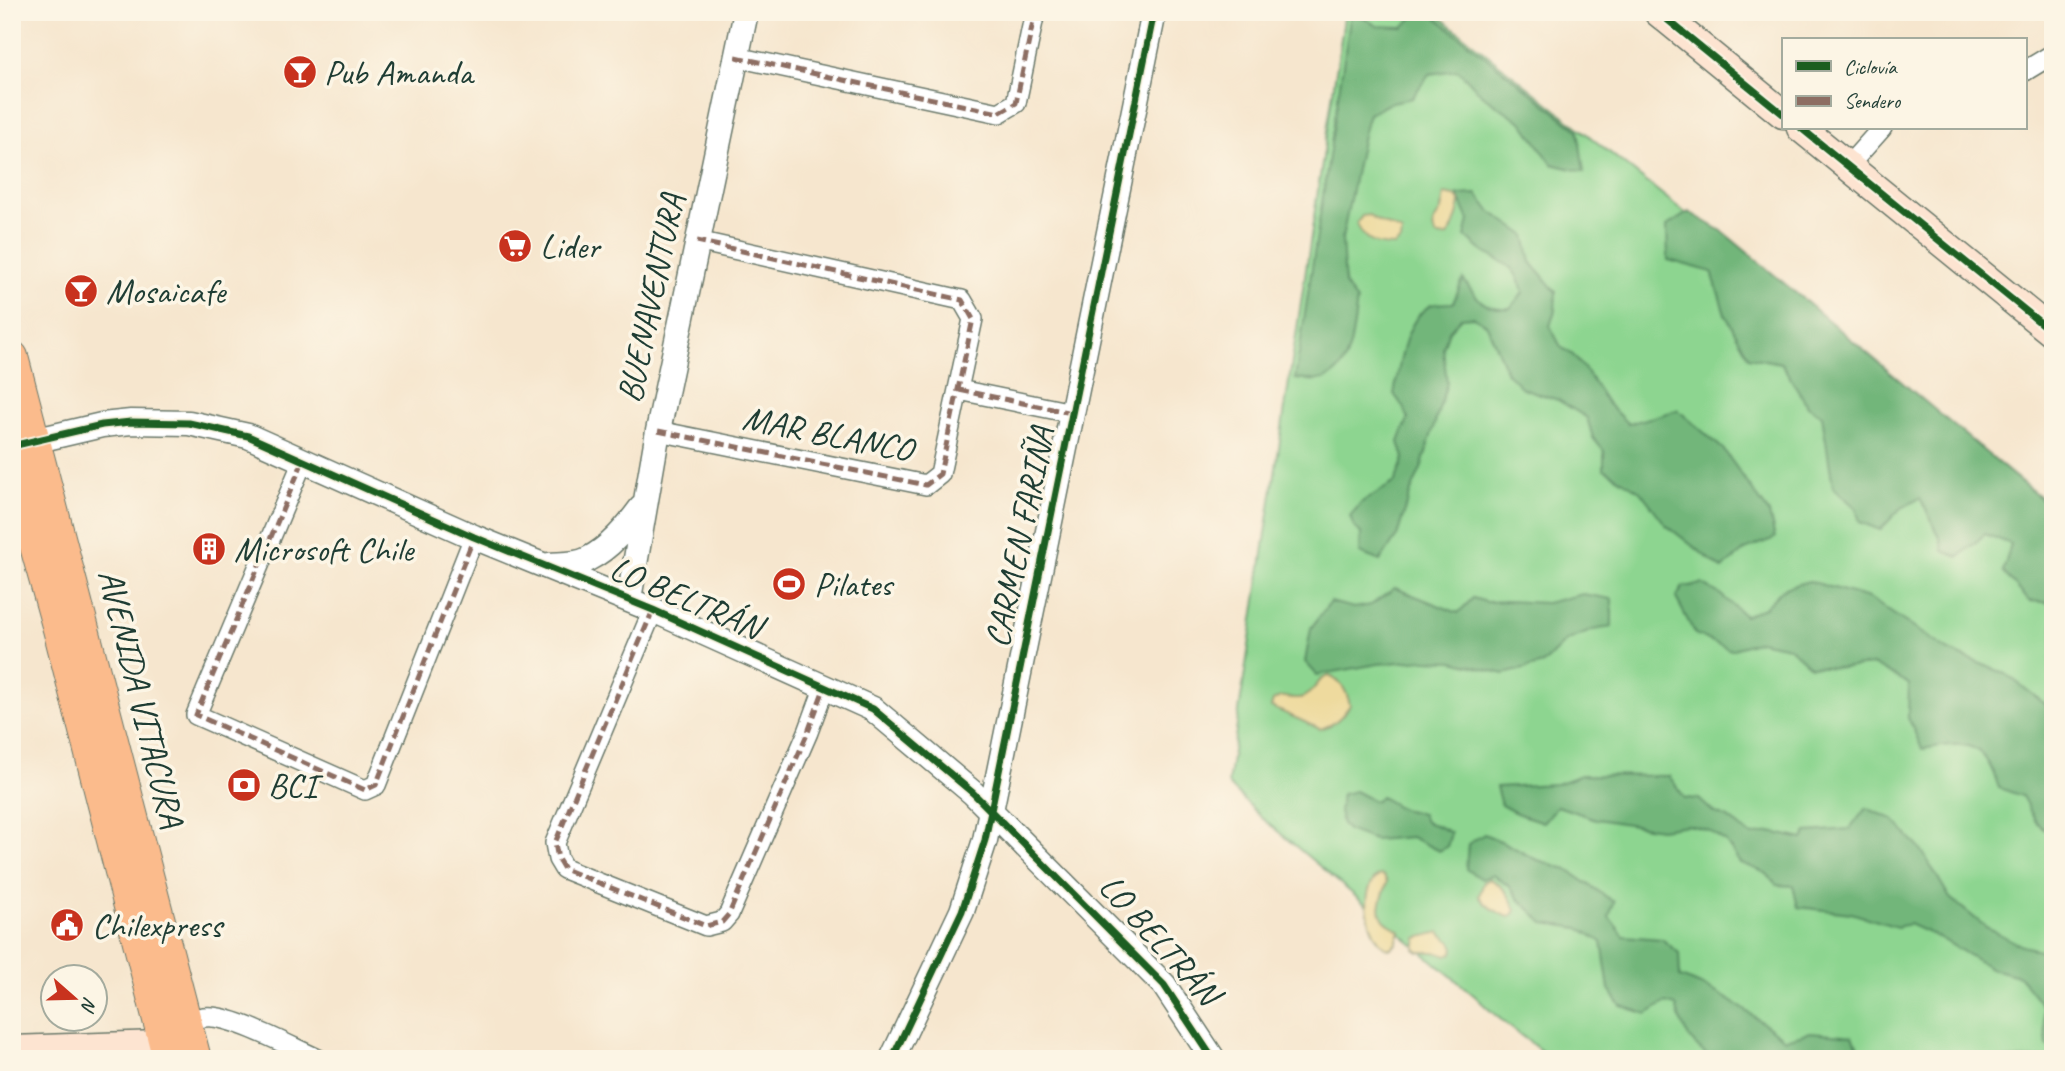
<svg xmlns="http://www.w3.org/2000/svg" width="2065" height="1071" viewBox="0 0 2065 1071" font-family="Caveat,sans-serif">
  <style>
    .green { fill: #8dd590; stroke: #568962; stroke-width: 2 }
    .forest { fill: #72b67a; stroke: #487a57; stroke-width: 2 }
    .sand { fill: #eeda9e; stroke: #868c69; stroke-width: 2 }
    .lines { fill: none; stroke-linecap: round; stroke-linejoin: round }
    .minor-casing { stroke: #6a786a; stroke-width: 22 }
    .tertiary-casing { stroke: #6a786a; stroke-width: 27 }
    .secondary-casing { stroke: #6a786a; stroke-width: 31 }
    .primary-casing { stroke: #6a786a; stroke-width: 34 }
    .minor { stroke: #fff; stroke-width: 19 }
    .tertiary { stroke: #fff; stroke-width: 24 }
    .secondary { stroke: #fde4d1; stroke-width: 28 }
    .primary { stroke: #fbbb8c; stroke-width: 32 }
    .quiet { stroke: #8d6e63; stroke-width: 5; stroke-dasharray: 10 5; stroke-linecap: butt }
    .cycleway-casing { stroke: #fcf5e5; stroke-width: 11 }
    .cycleway { stroke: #1b5e20; stroke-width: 7 }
    .labels { text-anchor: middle; stroke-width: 7; stroke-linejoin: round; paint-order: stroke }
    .poi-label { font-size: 35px; fill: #1f3d34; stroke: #fcf5e5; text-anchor: start }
    .street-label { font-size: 35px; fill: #1f3d34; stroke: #fcf5e5 }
  </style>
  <rect width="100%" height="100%" fill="#fcf5e5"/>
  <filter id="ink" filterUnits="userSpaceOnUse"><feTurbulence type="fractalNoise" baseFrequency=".0143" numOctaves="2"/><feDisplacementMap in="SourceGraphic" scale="14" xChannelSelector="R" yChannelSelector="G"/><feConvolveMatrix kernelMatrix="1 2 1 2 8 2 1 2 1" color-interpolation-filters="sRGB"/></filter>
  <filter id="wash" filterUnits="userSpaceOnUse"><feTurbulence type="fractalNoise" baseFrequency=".00686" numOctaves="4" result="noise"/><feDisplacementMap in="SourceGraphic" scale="28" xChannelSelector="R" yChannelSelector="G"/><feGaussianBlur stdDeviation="1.57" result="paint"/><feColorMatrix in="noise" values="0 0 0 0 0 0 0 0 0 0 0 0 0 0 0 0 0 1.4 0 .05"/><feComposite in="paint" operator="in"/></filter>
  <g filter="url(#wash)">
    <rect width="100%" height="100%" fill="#f6e6ce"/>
    <!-- green -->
    <path class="green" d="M1345,12H1434L2053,507V1059H1551C1526,1038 1499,1021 1476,997L1262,818L1228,784Z"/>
    <!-- forest -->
    <path class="forest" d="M1351,12H1355L1377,26L1403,27L1418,12H1429L1578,130L1584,172L1552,164L1523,123L1482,95L1458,70L1429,74L1412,98L1392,102L1369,114L1363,135L1342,239L1345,285L1357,301C1353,326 1353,377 1318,380C1311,381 1303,380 1295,379Z
      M1477,194L1490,211L1525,235L1531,262L1556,292L1555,310L1550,326L1561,347L1573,355L1587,372L1608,404L1628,424L1678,410L1723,449L1769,513L1775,538L1745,550L1722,569L1666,525L1640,491L1604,469V451L1593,438L1587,418L1558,400L1522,388L1507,373L1487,325L1473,317L1461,318L1449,331L1443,348L1447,383L1421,469L1410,494L1397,536L1380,561L1360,553L1361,533L1354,527L1350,516L1362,502L1395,482L1404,458L1399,442L1408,419L1404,408L1394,394C1400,367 1403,320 1431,305C1437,303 1447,303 1453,303L1463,279C1478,299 1483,310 1510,308L1523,293C1517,268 1509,265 1487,254C1479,250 1472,242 1465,236L1469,220L1458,195Z
      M1689,212L1722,231L2053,509V603L2029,601L2003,572L2011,544L1985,534L1959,557L1943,551L1939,535L1920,498L1900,509L1880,530L1860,522L1856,508L1833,487L1822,415L1808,406L1781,363L1749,357L1725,314L1712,272L1668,260L1667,226Z
      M1809,581L1869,598L1949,651L2006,674L2053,710V835L2036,822L2022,796L1999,788C1983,740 1968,741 1922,749L1908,717L1909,684L1874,665L1840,668L1810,666L1789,647L1759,641L1731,650L1695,634L1676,598L1683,587L1702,584L1720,594L1745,616L1764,608L1784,588Z
      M1395,588L1458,613L1473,598L1486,602L1507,601L1546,603L1583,594L1612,599V627L1593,630L1566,641L1543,664L1504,674L1453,661L1423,660L1378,664L1317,675L1305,662L1311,628L1330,602L1354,608L1371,605Z
      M1581,775L1669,776L1685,798L1699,799L1713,812L1728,818L1752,836L1771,832L1803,839L1807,832L1850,829L1866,808L1893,819L1922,851L1950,898L1986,927L2022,946L2053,953V1051L2047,1046L2043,1006L2019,976L1992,969L1940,938L1909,924L1897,927L1851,913L1798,907L1793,886L1777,885L1766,873L1740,863L1726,842L1708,830L1688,825L1660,829L1596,819L1557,806L1543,822L1516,813L1501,805L1496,787L1556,784Z
      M1355,791L1374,801L1381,797L1402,809L1422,814L1425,822L1438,826L1451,833L1447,847L1439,851L1411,837L1374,840L1347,830L1342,824L1339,811L1342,794Z
      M1484,834L1503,842L1535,859L1566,869L1614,902L1609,917L1624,936L1662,939L1679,953L1680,977C1721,990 1751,1014 1785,1039L1811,1032L1853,1036L1861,1053V1059H1712C1690,1043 1683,1032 1676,1006L1665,1003L1647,1014L1621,1006L1609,989L1602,942L1579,928L1544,923L1519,899L1509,886L1493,875L1482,879L1466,869L1468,844Z"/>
    <!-- sand -->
    <path class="sand" d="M1444,194L1455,196L1460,200C1460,207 1453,233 1447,236C1443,238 1439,236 1435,235C1431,224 1434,221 1440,212C1442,207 1443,200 1444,194Z
      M1369,215C1378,224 1390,225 1402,232L1401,241L1394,246C1376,246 1363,241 1357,223L1362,216Z
      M1329,676C1342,681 1347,692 1350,705C1342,717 1334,725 1320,729L1271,707L1273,701L1280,697C1287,696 1297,700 1303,697C1315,693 1316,679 1329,676Z
      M1380,875L1384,876L1387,882C1385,895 1374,908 1385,921C1389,926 1395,926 1400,931L1396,944L1389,949C1368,941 1357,887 1380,875Z
      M1490,879C1503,885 1511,897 1516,911L1511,917C1503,917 1482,903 1479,896L1484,882Z
      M1439,932L1451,942L1454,948L1452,953L1447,956L1435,952H1419L1415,949L1417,938Z"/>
  </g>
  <g filter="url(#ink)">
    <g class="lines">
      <!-- minor casing -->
      <g class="minor-casing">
        <path id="minor" d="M736,57L999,113L1016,103L1035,12
          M2025,71L2053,54
          M1848,166L1882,128
          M959,390L1072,413
          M658,431L926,485L940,474L973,319L962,300L697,241
          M303,461L196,715L365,790L376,785L474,537
          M653,610L555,843L558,859L564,869L706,926L722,922L729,914L808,732L825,686
          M185,1022C194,1019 202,1016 212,1017C239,1019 291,1047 318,1059"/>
      </g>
      <!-- tertiary casing -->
      <g class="tertiary-casing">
        <path id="tertiary" d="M12,446L102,425L131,422L189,423L248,436L474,537L653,610L873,709L973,793L1164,985L1213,1059
          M549,565C562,564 577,565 588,559C610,548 627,527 641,508
          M629,599L658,431L746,12
          M892,1059L962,911L985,840L1154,12"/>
      </g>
      <!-- secondary casing -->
      <g class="secondary-casing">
        <path id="secondary" d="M1658,12L1783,114
          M1801,128L2053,333
          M12,1050L188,1044"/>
      </g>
      <!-- primary casing -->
      <g class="primary-casing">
        <path id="primary" d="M12,357L195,1059
          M12,460L59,629L169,1059"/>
      </g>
      <!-- minor -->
      <use href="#minor" class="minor"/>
      <!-- tertiary -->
      <use href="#tertiary" class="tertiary"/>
      <!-- secondary -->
      <use href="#secondary" class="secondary"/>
      <!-- primary -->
      <use href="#primary" class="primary"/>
      <!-- quiet -->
      <path class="quiet" d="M736,57L999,113L1016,103L1035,12
        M959,390L1072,413
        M658,431L926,485L940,474L973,319L962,300L697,241
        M303,461L196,715L365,790L376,785L474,537
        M653,610L555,843L558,859L564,869L706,926L722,922L729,914L808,732L825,686"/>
      <!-- cycleway casing -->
      <g class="cycleway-casing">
        <path id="cycleway" d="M1658,12L1783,114
          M1801,128L2053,333
          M12,446L102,425L131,422L189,423L248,436L474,537L653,610L873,709L973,793L1164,985L1213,1059
          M892,1059L962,911L985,840L1154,12"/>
      </g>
      <!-- cycleway -->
      <use href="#cycleway" class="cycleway"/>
    </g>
  </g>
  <!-- icons -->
  <defs>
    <g id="bar-disc" transform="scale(1.75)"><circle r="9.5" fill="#c8321e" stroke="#fcf5e5"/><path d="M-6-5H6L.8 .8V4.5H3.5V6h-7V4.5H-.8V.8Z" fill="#fff"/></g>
    <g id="supermarket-disc" transform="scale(1.75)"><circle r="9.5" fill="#c8321e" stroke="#fcf5e5"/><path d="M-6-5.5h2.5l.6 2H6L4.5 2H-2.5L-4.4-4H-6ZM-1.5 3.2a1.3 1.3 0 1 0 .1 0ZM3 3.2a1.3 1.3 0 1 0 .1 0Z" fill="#fff"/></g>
    <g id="building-disc" transform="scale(1.75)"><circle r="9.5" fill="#c8321e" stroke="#fcf5e5"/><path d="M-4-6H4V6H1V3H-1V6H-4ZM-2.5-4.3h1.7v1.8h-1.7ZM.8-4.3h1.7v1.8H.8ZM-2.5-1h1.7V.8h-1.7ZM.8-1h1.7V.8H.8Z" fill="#fff"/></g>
    <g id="stadium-disc" transform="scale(1.75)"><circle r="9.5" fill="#c8321e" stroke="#fcf5e5"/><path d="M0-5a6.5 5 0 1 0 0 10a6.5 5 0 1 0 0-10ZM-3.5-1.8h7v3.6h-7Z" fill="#fff"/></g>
    <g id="bank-disc" transform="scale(1.75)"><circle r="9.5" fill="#c8321e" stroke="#fcf5e5"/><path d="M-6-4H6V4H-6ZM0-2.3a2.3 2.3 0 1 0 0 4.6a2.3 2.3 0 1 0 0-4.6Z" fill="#fff"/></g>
    <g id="civic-disc" transform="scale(1.75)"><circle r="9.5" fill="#c8321e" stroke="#fcf5e5"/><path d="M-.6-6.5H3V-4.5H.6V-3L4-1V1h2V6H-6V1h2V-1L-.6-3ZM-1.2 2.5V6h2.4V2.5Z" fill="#fff"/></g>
  </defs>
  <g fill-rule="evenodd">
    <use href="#bar-disc" x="300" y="72"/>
    <use href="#supermarket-disc" x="515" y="246"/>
    <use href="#bar-disc" x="81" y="291"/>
    <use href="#building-disc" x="209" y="549"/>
    <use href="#stadium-disc" x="789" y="584"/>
    <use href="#bank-disc" x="244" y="785"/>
    <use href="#civic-disc" x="67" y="925"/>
  </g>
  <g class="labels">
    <!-- poi labels -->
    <g class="poi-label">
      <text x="324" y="84">Pub Amanda</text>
      <text x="540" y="258">Lider</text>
      <text x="106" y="303">Mosaicafe</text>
      <text x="234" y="561">Microsoft Chile</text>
      <text x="814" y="596">Pilates</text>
      <text x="268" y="797">BCI</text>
      <text x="92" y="937">Chilexpress</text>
    </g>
    <!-- street labels -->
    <g class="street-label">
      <text transform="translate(650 298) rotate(-78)" y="12">BUENAVENTURA</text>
      <text transform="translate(828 433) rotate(11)" y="12">MAR BLANCO</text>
      <text transform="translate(1019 537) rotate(-78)" y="12">CARMEN FARIÑA</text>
      <text transform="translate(686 597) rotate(23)" y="12">LO BELTRÁN</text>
      <text transform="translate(142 698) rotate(76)" y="12">AVENIDA VITACURA</text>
      <text transform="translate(1160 939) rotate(48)" y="12">LO BELTRÁN</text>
    </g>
  </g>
  <!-- margin -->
  <rect width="2065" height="1071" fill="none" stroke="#fcf5e5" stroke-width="42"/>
  <!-- legend -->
  <rect x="1782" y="38" width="245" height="91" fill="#fcf5e5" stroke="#a4ab9e" stroke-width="2"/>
  <rect x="1796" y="61" width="35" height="10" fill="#1b5e20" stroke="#a4ab9e" stroke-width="2"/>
  <text x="1844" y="74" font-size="21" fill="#1f3d34">Ciclovía</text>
  <rect x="1796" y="96" width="35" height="10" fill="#8d6e63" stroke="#a4ab9e" stroke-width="2"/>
  <text x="1844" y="108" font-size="21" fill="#1f3d34">Sendero</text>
  <!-- north arrow -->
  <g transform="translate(74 998) rotate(110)"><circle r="33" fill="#fcf5e5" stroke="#a4ab9e" stroke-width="2"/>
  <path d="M0-5L12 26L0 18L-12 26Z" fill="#c8321e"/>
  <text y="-10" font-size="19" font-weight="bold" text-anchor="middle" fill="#1f3d34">N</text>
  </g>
</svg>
